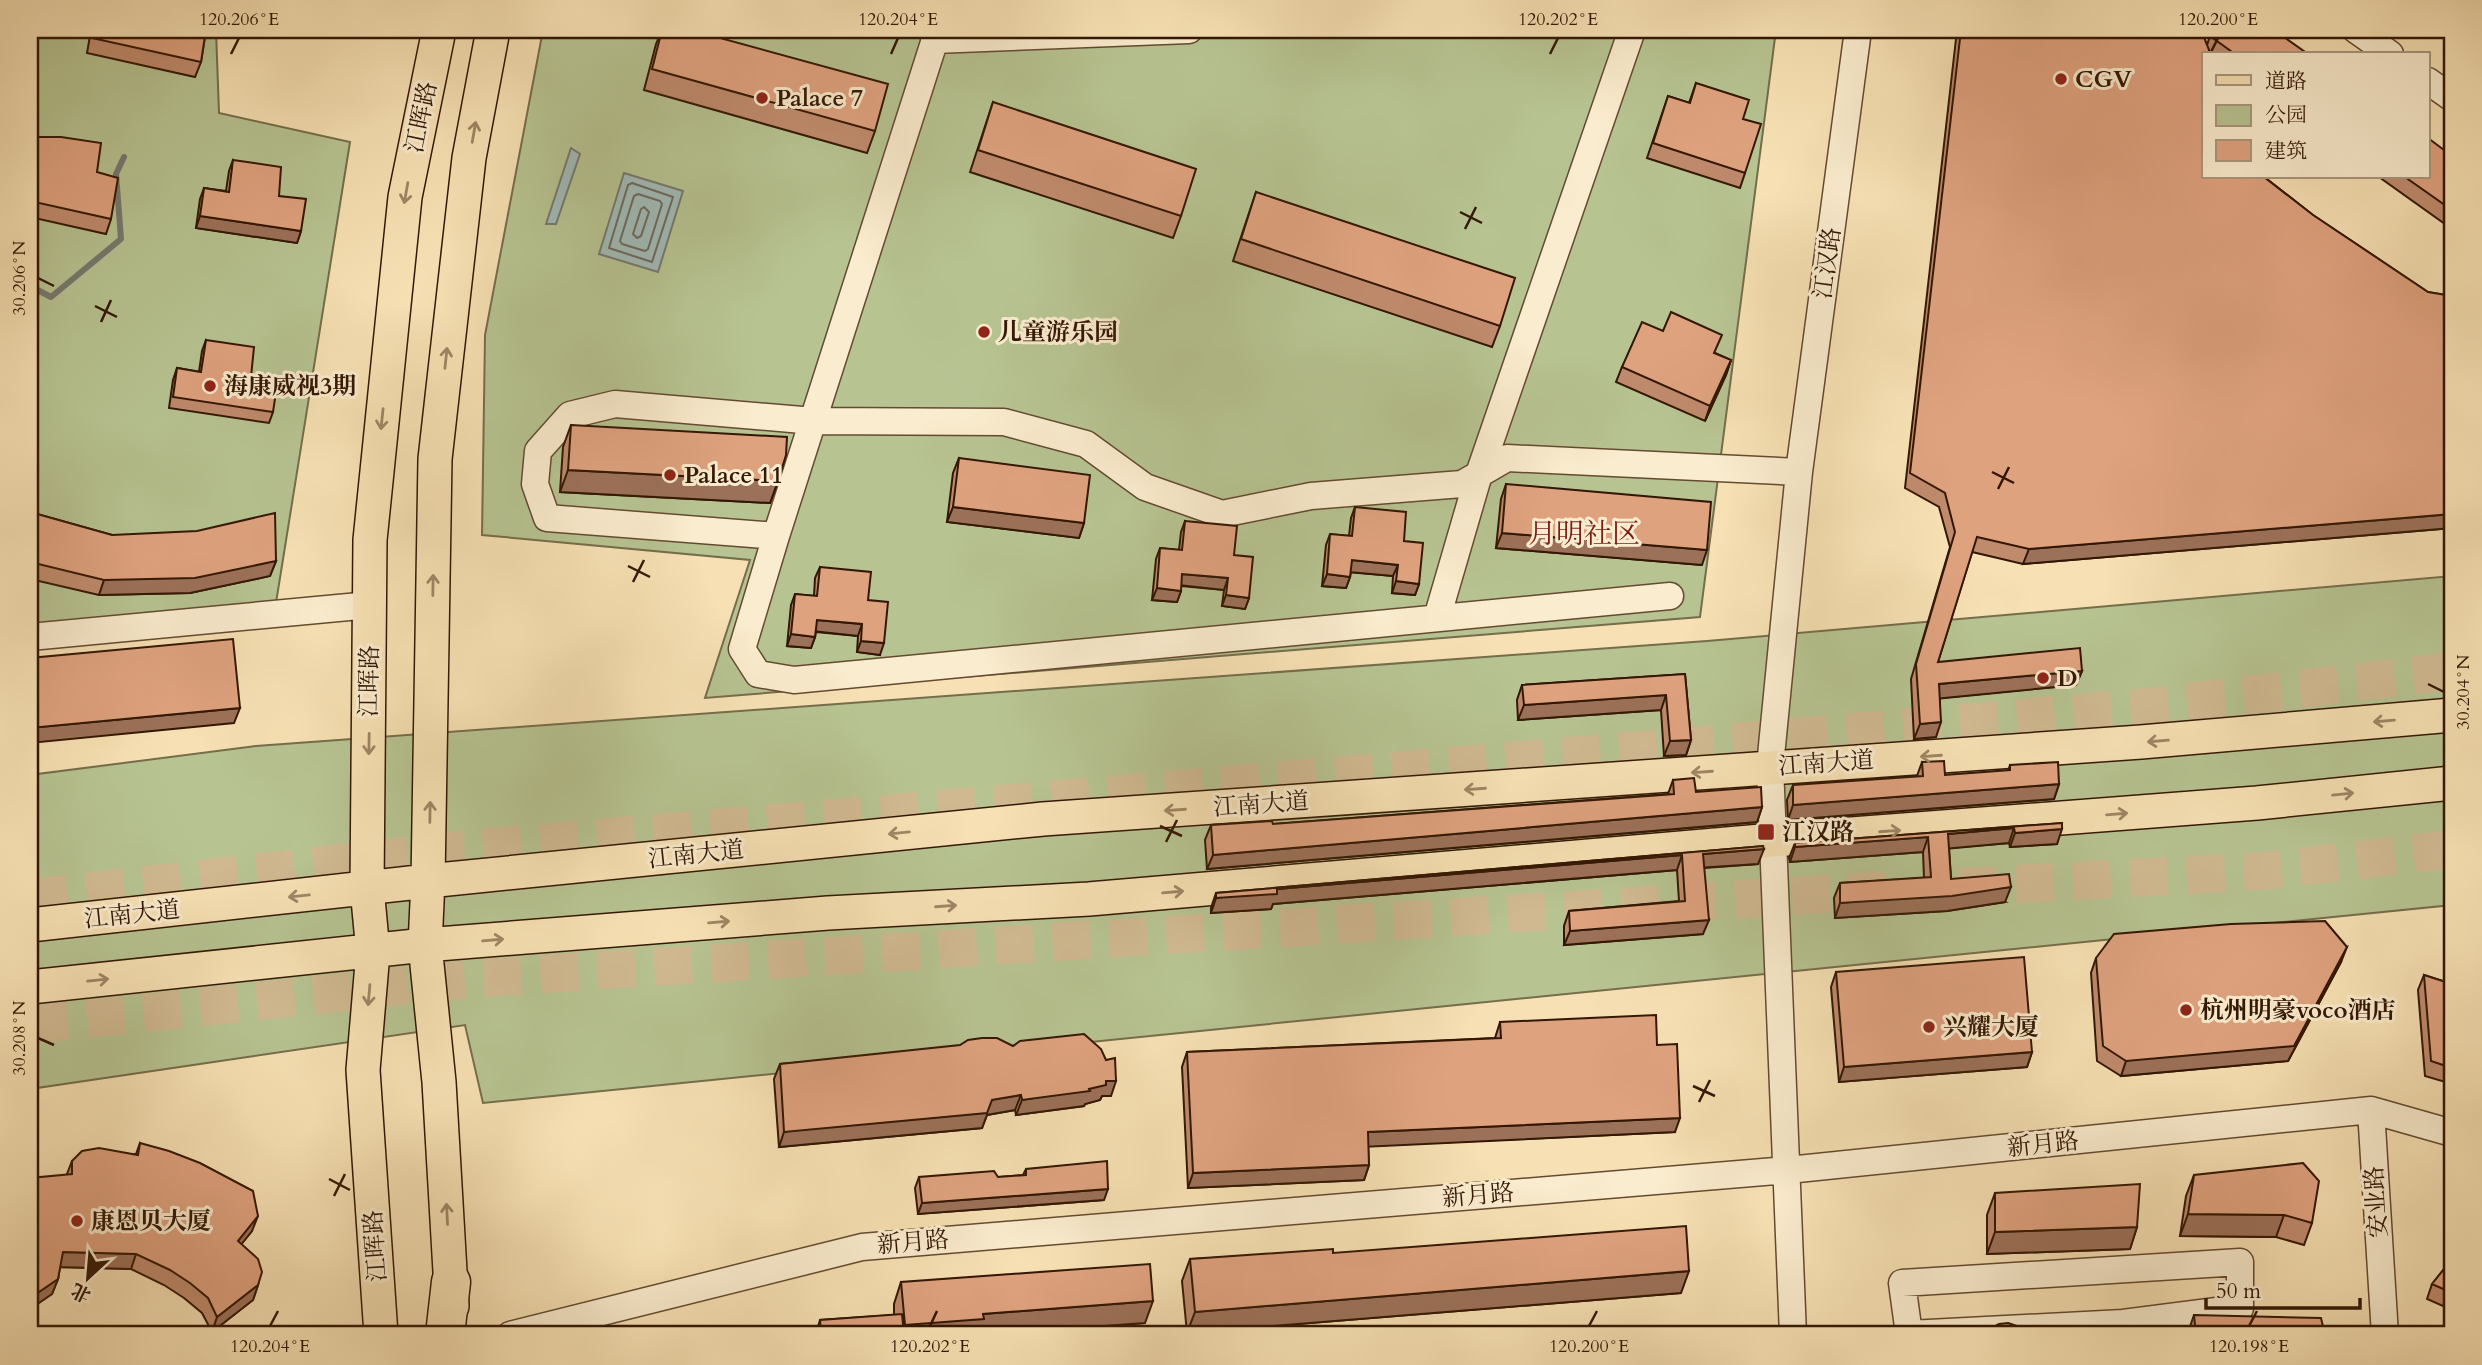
<svg xmlns="http://www.w3.org/2000/svg" width="2482" height="1365" viewBox="0 0 2482 1365" font-family="Cardo,'Noto Serif SC',serif">
  <style>
    .green { fill: #b7c492; stroke: #756e4b; stroke-width: 2 }
    .water { fill: #a1bbb8; stroke: #757970; stroke-width: 2 }
    .lines { fill: none; stroke-linecap: round; stroke-linejoin: round }
    .shore { stroke: #6a695e; stroke-width: 2 }
    .stream { stroke: #757970; stroke-width: 6 }
    .highway-tunnel { stroke: #d0b991; stroke-width: 38; stroke-dasharray: 38 19; stroke-linecap: butt }
    .minor-casing { stroke: #644a30; stroke-width: 29 }
    .major-casing { stroke: #331704; stroke-width: 36 }
    .highway-casing { stroke: #331704; stroke-width: 41 }
    .minor { stroke: #faecce; stroke-width: 26 }
    .major { stroke: #f7e1b4; stroke-width: 33 }
    .highway { stroke: #f7e1b4; stroke-width: 38 }
    .wall { fill: #c08b6d; stroke: #331704; stroke-width: 2 }
    .shaded-wall { fill: #9c7159; stroke: #331704; stroke-width: 2 }
    .building { fill: #dfa27f; stroke: #331704; stroke-width: 2 }
    .oneway { stroke: #9f8665 }
    .ticks { fill: none; stroke: #331704; stroke-width: 2.5 }
    .poi-dot { fill: #8f2418; stroke: #faecce; stroke-width: 2.5 }
    .labels { text-anchor: middle; stroke-width: 6; stroke-linejoin: round; paint-order: stroke }
    .poi-label { font-size: 24px; font-weight: bold; fill: #331704; stroke: #faecce; text-anchor: start }
    .street-label { font-size: 24px; fill: #331704; stroke: #faecce }
    .quarter-label { font-size: 28px; fill: #7a1f14; stroke: #faecce }
    .neatline { fill: none; stroke: #331704; stroke-width: 2.5 }
    .ticks-label { font-size: 18px; text-anchor: middle; fill: #331704 }
  </style>
  <rect width="100%" height="100%" fill="#f7e1b4"/>
  <filter id="stains"><feTurbulence type="fractalNoise" baseFrequency=".00286" numOctaves="4"/><feColorMatrix values="0 0 0 0 .2 0 0 0 0 .09 0 0 0 0 .02 0 0 0 .5 -.17"/></filter>
  <radialGradient id="worn" r=".72"><stop offset=".6" stop-color="#630" stop-opacity="0"/><stop offset="1" stop-color="#630" stop-opacity=".3"/></radialGradient>
  <!-- green -->
  <path class="green" d="M30,30H216L219,113L350,142L275,609L30,630Z
    M543,30H1776L1700,617L705,698L750,560L482,535L485,335Z
    M2452,576V905L483,1103L465,1025L30,1089V775L256,746L1707,641Z"/>
  <!-- water -->
  <path class="water" d="M571,148L580,154L556,224H546Z
    M624,173L683,191L658,272L599,254Z"/>
  <g class="lines">
    <!-- shore -->
    <path class="shore" d="M632,183L673,197L652,262L609,248L628,185Z
      M638,194L660,201L662,204L648,249L645,251L622,244L620,241L634,196Z
      M644,207L649,212L641,236L637,238L633,234L641,209Z"/>
    <!-- stream -->
    <path class="stream" d="M30,286L51,297L121,239L116,174L124,157"/>
    <!-- highway-tunnel -->
    <path class="highway-tunnel" d="M1959,887L2264,871L2452,849
      M30,898L466,849L2137,708L2452,671
      M30,1025L479,978L1888,890"/>
    <!-- minor casing -->
    <g class="minor-casing">
      <path id="minor" d="M2356,30L2390,54
        M934,40L1189,30
        M2428,81L2452,98
        M776,536L938,30
        M1670,596L794,680L758,674L742,649L776,536L547,518L535,484L538,451L570,415L615,404L814,421L1004,422L1086,444L1145,487L1222,514L1311,496L1462,484L1507,458L1799,472
        M1437,618L1479,474L1632,30
        M30,637L370,605
        M2371,1110L2385,1335
        M2240,1262V1308L2123,1323L1909,1334L1902,1283Z
        M510,1335L862,1247L1788,1170L2371,1110L2452,1133
        M1793,1335L1770,766L1799,472L1858,30"/>
    </g>
    <!-- major casing -->
    <g class="major-casing">
      <path id="major" d="M30,925L428,881L1043,819L2141,742L2452,715
        M30,987L425,945L828,913L1089,899L1773,840L2257,803L2452,783
        M452,1306L439,1082L425,945L428,881L435,459L469,158L493,30
        M381,1335L363,1070L373,952L367,888L370,540L405,197L439,30"/>
    </g>
    <!-- highway casing -->
    <g class="highway-casing">
      <path id="highway" d="M445,1335L451,1282"/>
    </g>
    <!-- minor -->
    <use href="#minor" class="minor"/>
    <!-- major -->
    <use href="#major" class="major"/>
    <!-- highway -->
    <use href="#highway" class="highway"/>
  </g>
  <!-- wall -->
  <path class="wall" d="M91,30H206L201,62L195,77L87,53Z
    M662,30H691L875,131L867,153L644,90L656,44Z
    M1957,30H2201L2207,45L2210,36L2308,54H2204L2202,128L2313,215L2428,292L2452,296V528L2023,564L1972,552L1938,662L2082,671L2076,685L1940,698L1936,737L1914,739L1911,679L1950,547L1939,507L1905,488Z
    M1696,83L1743,119L1745,173L1740,188L1647,158L1668,96L1689,103Z
    M993,102L1181,216L1173,238L970,172Z
    M30,138L97,172L111,219L106,234L30,217Z
    M2452,156V229L2379,177H2428Z
    M233,160L279,196L301,231L297,243L196,228L200,199L204,188L226,191L229,171Z
    M1256,192L1500,326L1492,347L1233,261Z
    M206,340L251,377L273,412L269,423L169,408L173,380L177,368L199,372L202,351Z
    M1715,353L1731,360L1726,375L1705,421L1616,382L1622,367Z
    M571,425L778,481L770,503L560,492L563,447Z
    M959,458L1084,523L1079,538L947,522L953,473Z
    M1506,484L1702,565L1496,548L1501,499Z
    M1355,507L1404,541L1419,584L1415,595L1392,593L1393,576L1351,572L1350,577L1346,588L1322,586L1326,545L1330,534L1349,536L1351,518Z
    M30,512L112,535L276,561L270,576L190,593L99,595L30,579Z
    M1185,521L1234,555L1249,598L1245,609L1222,606L1224,590L1181,586V591L1177,602L1152,600L1156,559L1160,548L1179,550L1181,532Z
    M820,567L868,600L880,655L857,652L858,636L816,632L815,637L811,648L787,646L791,605L795,594L814,596L815,578Z
    M1685,674L1691,740L1686,755L1664,756L1661,710L1518,720L1517,700L1522,685Z
    M1922,762L1945,775L2008,771L2010,765L2059,784L2054,799L1788,820L1787,800L1793,785L1917,776Z
    M1673,780L1696,792L1762,807L1757,822L1207,869L1205,840L1211,825L1273,824L1668,794Z
    M2062,823L2057,844L2010,847L2009,843L1949,848L1951,879L2005,902L1947,911L1835,918L1834,898L1840,883L1924,878L1923,852L1790,862L1789,858L1795,843Z
    M1763,846L1758,864L1704,868L1703,934L1564,945V926L1569,911L1679,901L1677,870L1273,904L1271,909L1211,913V908L1216,893Z
    M2096,958L2341,962L2288,1061L2121,1076L2097,1061L2091,973Z
    M1836,972L2032,1052L2027,1067L1839,1082L1831,987Z
    M2424,975L2452,984V1084L2425,1076L2418,990Z
    M1500,1022L1657,1045L1675,1132L1368,1146L1369,1165L1364,1180L1188,1188L1182,1067L1187,1052L1495,1038Z
    M1013,1046L1111,1096H1102L1100,1100L1085,1104L1084,1106L1016,1115L1015,1110L987,1115L982,1128L779,1147L774,1079L780,1064Z
    M140,1143L252,1231L241,1244L258,1285L253,1300L212,1332L202,1313L184,1298L164,1285L131,1269L60,1267L58,1279L52,1294L67,1174L72,1161L136,1154Z
    M1026,1169L1104,1200L918,1214L915,1188L919,1177H998L1023,1175Z
    M2194,1175L2312,1223L2304,1245L2276,1237L2180,1236L2186,1196Z
    M1995,1193L2137,1227L2130,1249L1987,1254V1215Z
    M1333,1253L1681,1293L1187,1333L1182,1281L1190,1259Z
    M2452,1259V1310L2427,1299L2432,1284Z
    M901,1282L1145,1323L980,1335H784L816,1333L820,1320L894,1315V1304Z
    M2194,1315L2325,1335H2187Z"/>
  <!-- shaded-wall -->
  <path class="shaded-wall" d="M200,216L301,231L297,243L196,228Z
    M1731,360L1726,375L1705,421L1710,406Z
    M568,470L778,481L770,503L560,492Z
    M953,507L1084,523L1079,538L947,522Z
    M2452,514V528L2023,564L2029,549Z
    M1502,533L1707,550L1702,565L1496,548Z
    M1352,560L1398,565L1393,576L1348,572Z
    M276,561L270,576L190,593L99,595L104,580Z
    M1182,574L1228,578L1224,590L1178,585Z
    M1327,574L1350,577L1346,588L1322,586Z
    M1396,581L1419,584L1415,595L1392,593Z
    M1157,588L1181,591L1177,602L1152,600Z
    M1226,595L1249,598L1245,609L1222,606Z
    M817,620L862,624L858,636L812,631Z
    M791,634L815,637L811,648L787,646Z
    M861,641L884,643L880,655L857,652Z
    M2082,671L2076,685L1934,699L1939,684Z
    M1666,695L1661,710L1518,720L1524,705Z
    M240,708L234,723L30,743V728Z
    M1941,722L1936,737L1914,739L1920,724Z
    M1691,740L1686,755L1664,756L1670,741Z
    M2059,784L2054,799L1788,820L1793,805Z
    M1762,807L1757,822L1207,869L1213,855Z
    M2014,828L2009,843L1943,849L1948,834Z
    M2062,829L2057,844L2010,847L2015,833Z
    M1928,837L1923,852L1790,862L1795,847Z
    M1764,849L1758,864L1697,868L1703,854Z
    M1682,855L1677,870L1273,904L1271,909L1211,913L1216,898L1277,889Z
    M2011,887L2005,902L1947,911L1835,918L1840,903Z
    M1709,920L1703,934L1564,945L1570,931Z
    M2347,947L2341,962L2288,1061L2121,1076L2126,1061Z
    M2032,1052L2027,1067L1839,1082L1844,1067Z
    M1106,1081H1116L1111,1096H1102L1100,1100L1085,1104L1084,1106L1016,1115L1022,1100L1089,1089Z
    M1021,1095L1015,1110L987,1115L982,1128L779,1147L784,1132Z
    M1680,1118L1675,1132L1362,1147L1368,1132Z
    M1369,1165L1364,1180L1188,1188L1193,1173Z
    M1108,1189L1104,1200L918,1214L922,1203Z
    M2188,1214L2284,1215L2276,1237L2180,1236Z
    M258,1216L252,1231L232,1256L238,1241Z
    M2137,1227L2130,1249L1987,1254L1995,1232Z
    M63,1252L136,1254L131,1269L57,1267Z
    M1689,1271L1681,1293L1187,1333L1195,1312Z
    M58,1279L52,1294L30,1309V1298Z
    M258,1285L253,1300L212,1332L217,1317Z
    M1153,1301L1145,1323L980,1335H901L905,1325L983,1314Z"/>
  <!-- building -->
  <path class="building" d="M94,30H206L201,62L92,38Z
    M662,30H691L888,84L875,131L652,69Z
    M1961,30H2201L2209,50V54H2204V110L2202,128L2204,129V177H2264L2313,215L2428,292L2452,296V514L2029,549L1977,537L1938,662L2080,648L2082,671L1939,684L1941,722L1920,724L1916,664L1955,532L1945,493L1910,473Z
    M2215,30H2274L2308,54H2235L2210,36Z
    M1696,83L1749,100L1743,119L1761,124L1745,173L1653,143L1668,96L1690,103Z
    M993,102L1196,169L1181,216L978,150Z
    M31,137H61L101,143L97,172L118,178L111,219L30,201V138Z
    M2428,138L2452,156V210L2405,177H2428Z
    M233,160L281,167L279,196L306,199L301,231L200,216L204,188L229,192Z
    M1256,192L1515,278L1500,326L1241,239Z
    M1671,312L1722,335L1714,353L1731,360L1710,406L1622,367L1642,322L1663,331Z
    M30,340L38,342L32,384L30,383Z
    M206,340L254,347L251,377L278,379L273,412L173,397L177,368L201,372Z
    M571,425L787,437L786,455L778,481L568,470Z
    M959,458L1090,475L1084,523L953,507Z
    M1506,484L1711,502L1707,550L1502,533Z
    M1355,507L1406,512L1404,541L1423,543L1419,584L1396,581L1398,565L1352,560L1350,577L1327,574L1330,534L1352,536Z
    M30,512L112,535L197,531L275,513L276,561L195,578L104,580L30,562Z
    M1185,521L1237,526L1234,555L1253,557L1249,598L1226,595L1228,578L1182,574L1181,591L1157,588L1160,548L1182,550Z
    M820,567L871,572L868,600L888,602L884,643L861,641L862,624L817,620L815,637L791,634L795,594L817,596Z
    M233,639L240,708L30,728V658Z
    M1685,674L1691,740L1670,741L1666,695L1524,705L1522,685Z
    M1944,761L1945,775L2010,770V765L2058,762L2059,784L1793,805V785L1923,776L1922,762Z
    M1694,778L1696,792L1761,787L1762,807L1213,855L1211,825L1272,821L1273,824L1674,794L1673,780Z
    M2062,823V829L2015,833L2014,828L1948,834L1951,879L2009,874L2011,887L1952,896L1840,903V883L1931,877L1928,837L1795,847V843Z
    M1763,846L1764,849L1703,854L1709,920L1570,931L1569,911L1685,901L1682,855L1277,889V894L1216,898V893Z
    M2325,921L2347,947L2294,1046L2126,1061L2103,1046L2096,958L2114,934L2231,924Z
    M2024,957L2032,1052L1844,1067L1836,972Z
    M2424,975L2452,984V1068L2431,1061Z
    M1656,1015L1657,1045L1677,1044L1680,1118L1368,1132L1369,1165L1193,1173L1187,1052L1501,1038L1500,1022Z
    M1084,1034L1101,1049L1106,1060L1115,1058L1116,1081H1106V1085L1089,1089L1090,1091L1022,1100L1021,1095L992,1100L987,1113L784,1132L780,1064L960,1045L968,1040L982,1038H997L1013,1046L1020,1041Z
    M140,1143L169,1151L200,1163L253,1191L258,1216L238,1241L258,1259L262,1272L258,1285L217,1317L208,1298L190,1283L170,1270L136,1254L63,1252L58,1279L30,1298V1178L72,1174V1161L82,1151L99,1148L138,1155Z
    M1107,1161L1108,1189L922,1203L919,1177L994,1171L998,1177L1026,1175V1169Z
    M2303,1163L2319,1181L2312,1223L2284,1215L2188,1214L2194,1175Z
    M2140,1184L2137,1227L1995,1232V1193Z
    M1686,1226L1689,1271L1195,1312L1190,1259L1333,1249V1253Z
    M2452,1259V1293L2432,1284Z
    M1150,1264L1153,1301L983,1314L984,1319L905,1325L901,1282Z
    M902,1314L904,1335H784L821,1332L820,1320Z
    M2194,1315L2321,1318L2325,1335H2196Z
    M2008,1323L2043,1335H1978L1999,1324Z
    M2098,1329L2114,1335H2073Z
    M1684,1333L1685,1335H1653Z"/>
  <!-- one-way arrows -->
  <defs><path id="oneway-shaft" d="M-6 0H5M1.5-3L5.5 0L1.5 3" fill="none" stroke-width="1.6" stroke-linecap="round" stroke-linejoin="round" transform="scale(1.75)"/></defs>
  <g class="oneway">
    <use href="#oneway-shaft" transform="translate(474 132) rotate(-80)"/>
    <use href="#oneway-shaft" transform="translate(406 193) rotate(100)"/>
    <use href="#oneway-shaft" transform="translate(446 358) rotate(-84)"/>
    <use href="#oneway-shaft" transform="translate(382 419) rotate(96)"/>
    <use href="#oneway-shaft" transform="translate(433 585) rotate(-89)"/>
    <use href="#oneway-shaft" transform="translate(2384 721) rotate(175)"/>
    <use href="#oneway-shaft" transform="translate(2158 741) rotate(175)"/>
    <use href="#oneway-shaft" transform="translate(369 744) rotate(91)"/>
    <use href="#oneway-shaft" transform="translate(1931 756) rotate(176)"/>
    <use href="#oneway-shaft" transform="translate(1702 772) rotate(176)"/>
    <use href="#oneway-shaft" transform="translate(1475 789) rotate(176)"/>
    <use href="#oneway-shaft" transform="translate(2343 794) rotate(-6)"/>
    <use href="#oneway-shaft" transform="translate(1175 810) rotate(176)"/>
    <use href="#oneway-shaft" transform="translate(430 812) rotate(-89)"/>
    <use href="#oneway-shaft" transform="translate(2117 814) rotate(-5)"/>
    <use href="#oneway-shaft" transform="translate(1890 831) rotate(-4)"/>
    <use href="#oneway-shaft" transform="translate(899 833) rotate(174)"/>
    <use href="#oneway-shaft" transform="translate(1173 892) rotate(-5)"/>
    <use href="#oneway-shaft" transform="translate(299 896) rotate(174)"/>
    <use href="#oneway-shaft" transform="translate(946 906) rotate(-4)"/>
    <use href="#oneway-shaft" transform="translate(719 922) rotate(-5)"/>
    <use href="#oneway-shaft" transform="translate(493 940) rotate(-5)"/>
    <use href="#oneway-shaft" transform="translate(98 980) rotate(-6)"/>
    <use href="#oneway-shaft" transform="translate(369 995) rotate(95)"/>
    <use href="#oneway-shaft" transform="translate(447 1214) rotate(-93)"/>
  </g>
  <!-- ticks -->
  <path class="ticks" d="M231,54L239,38M891,54L898,38M1550,54L1558,38M2210,54L2218,38M1460,212L1482,223M1465,229L1476,207M38,278L54,286M95,306L117,317M101,322L111,300M1992,472L2014,483M1998,489L2009,467M628,566L650,577M633,582L644,560M2428,684L2444,692M1160,826L1182,836M1166,842L1177,820M38,1038L54,1045M1693,1086L1715,1096M1699,1102L1710,1080M329,1179L350,1190M334,1196L345,1174M270,1326L278,1311M930,1326L937,1311M1589,1326L1597,1311M2249,1326L2257,1311"/>
  <!-- markers -->
  <g class="poi-dot">
    <circle cx="2061" cy="79" r="7"/>
    <circle cx="762" cy="98" r="7"/>
    <circle cx="984" cy="332" r="7"/>
    <circle cx="210" cy="386" r="7"/>
    <circle cx="670" cy="475" r="7"/>
    <circle cx="2043" cy="678" r="7"/>
    <rect x="1757" y="823" width="18" height="18" rx="3.5"/>
    <circle cx="2186" cy="1010" r="7"/>
    <circle cx="1929" cy="1027" r="7"/>
    <circle cx="77" cy="1221" r="7"/>
  </g>
  <g class="labels">
    <!-- poi labels -->
    <g class="poi-label">
      <text x="2075" y="87">CGV</text>
      <text x="776" y="106">Palace 7</text>
      <text x="998" y="340">儿童游乐园</text>
      <text x="224" y="394">海康威视3期</text>
      <text x="684" y="483">Palace 11</text>
      <text x="2057" y="686">D</text>
      <text x="1782" y="840">江汉路</text>
      <text x="2200" y="1018">杭州明豪voco酒店</text>
      <text x="1943" y="1035">兴耀大厦</text>
      <text x="91" y="1229">康恩贝大厦</text>
    </g>
    <!-- street labels -->
    <g class="street-label">
      <text transform="translate(421 117) rotate(-78)" y="8">江晖路</text>
      <text transform="translate(1827 263) rotate(-82)" y="8">江汉路</text>
      <text transform="translate(369 681) rotate(-89)" y="8">江晖路</text>
      <text transform="translate(1826 763) rotate(-4)" y="8">江南大道</text>
      <text transform="translate(1261 804) rotate(-4)" y="8">江南大道</text>
      <text transform="translate(696 854) rotate(-6)" y="8">江南大道</text>
      <text transform="translate(132 914) rotate(-6)" y="8">江南大道</text>
      <text transform="translate(2043 1144) rotate(-6)" y="8">新月路</text>
      <text transform="translate(1478 1195) rotate(-5)" y="8">新月路</text>
      <text transform="translate(2376 1202) rotate(-94)" y="8">安业路</text>
      <text transform="translate(913 1242) rotate(-5)" y="8">新月路</text>
      <text transform="translate(375 1246) rotate(-94)" y="8">江晖路</text>
    </g>
    <!-- quarter labels -->
    <g class="quarter-label">
      <text x="1584" y="543">月明社区</text>
    </g>
  </g>
  <!-- margin -->
  <rect width="2482" height="1365" fill="none" stroke="#f7e1b4" stroke-width="77"/>
  <!-- legend -->
  <rect x="2202" y="52" width="228" height="126" fill="#faecce" stroke="#aa977d" stroke-width="2"/>
  <rect x="2216" y="75" width="35" height="10" fill="#f7e1b4" stroke="#aa977d" stroke-width="2"/>
  <text x="2265" y="88" font-size="21" fill="#331704">道路</text>
  <rect x="2216" y="105" width="35" height="21" fill="#b7c492" stroke="#aa977d" stroke-width="2"/>
  <text x="2265" y="122" font-size="21" fill="#331704">公园</text>
  <rect x="2216" y="140" width="35" height="21" fill="#dfa27f" stroke="#aa977d" stroke-width="2"/>
  <text x="2265" y="158" font-size="21" fill="#331704">建筑</text>
  <!-- north arrow -->
  <g transform="translate(88 1278) rotate(206)" stroke="#faecce" stroke-width="5" paint-order="stroke">
  <path d="M0-5L12 26L0 18L-12 26Z" fill="#331704"/>
  <text y="-10" font-size="19" font-weight="bold" text-anchor="middle" fill="#331704">北</text>
  </g>
  <!-- scale -->
  <path d="M2206 1298v10h154v-10" fill="none" stroke="#331704" stroke-width="3.5"/>
  <text x="2216" y="1298" font-size="21" fill="#331704" stroke="#faecce" stroke-width="5" paint-order="stroke">50 m</text>
  <rect x="38" y="38" width="2406" height="1288" class="neatline"/>
  <g class="ticks-label">
    <text x="239" y="25">120.206°E</text>
    <text x="898" y="25">120.204°E</text>
    <text x="1558" y="25">120.202°E</text>
    <text x="2218" y="25">120.200°E</text>
    <text transform="translate(19 278) rotate(-90)" y="6">30.206°N</text>
    <text transform="translate(2463 692) rotate(-90)" y="6">30.204°N</text>
    <text transform="translate(19 1038) rotate(-90)" y="6">30.208°N</text>
    <text x="270" y="1352">120.204°E</text>
    <text x="930" y="1352">120.202°E</text>
    <text x="1589" y="1352">120.200°E</text>
    <text x="2249" y="1352">120.198°E</text>
  </g>
  <rect width="100%" height="100%" filter="url(#stains)"/>
  <rect width="100%" height="100%" fill="url(#worn)"/>
</svg>
